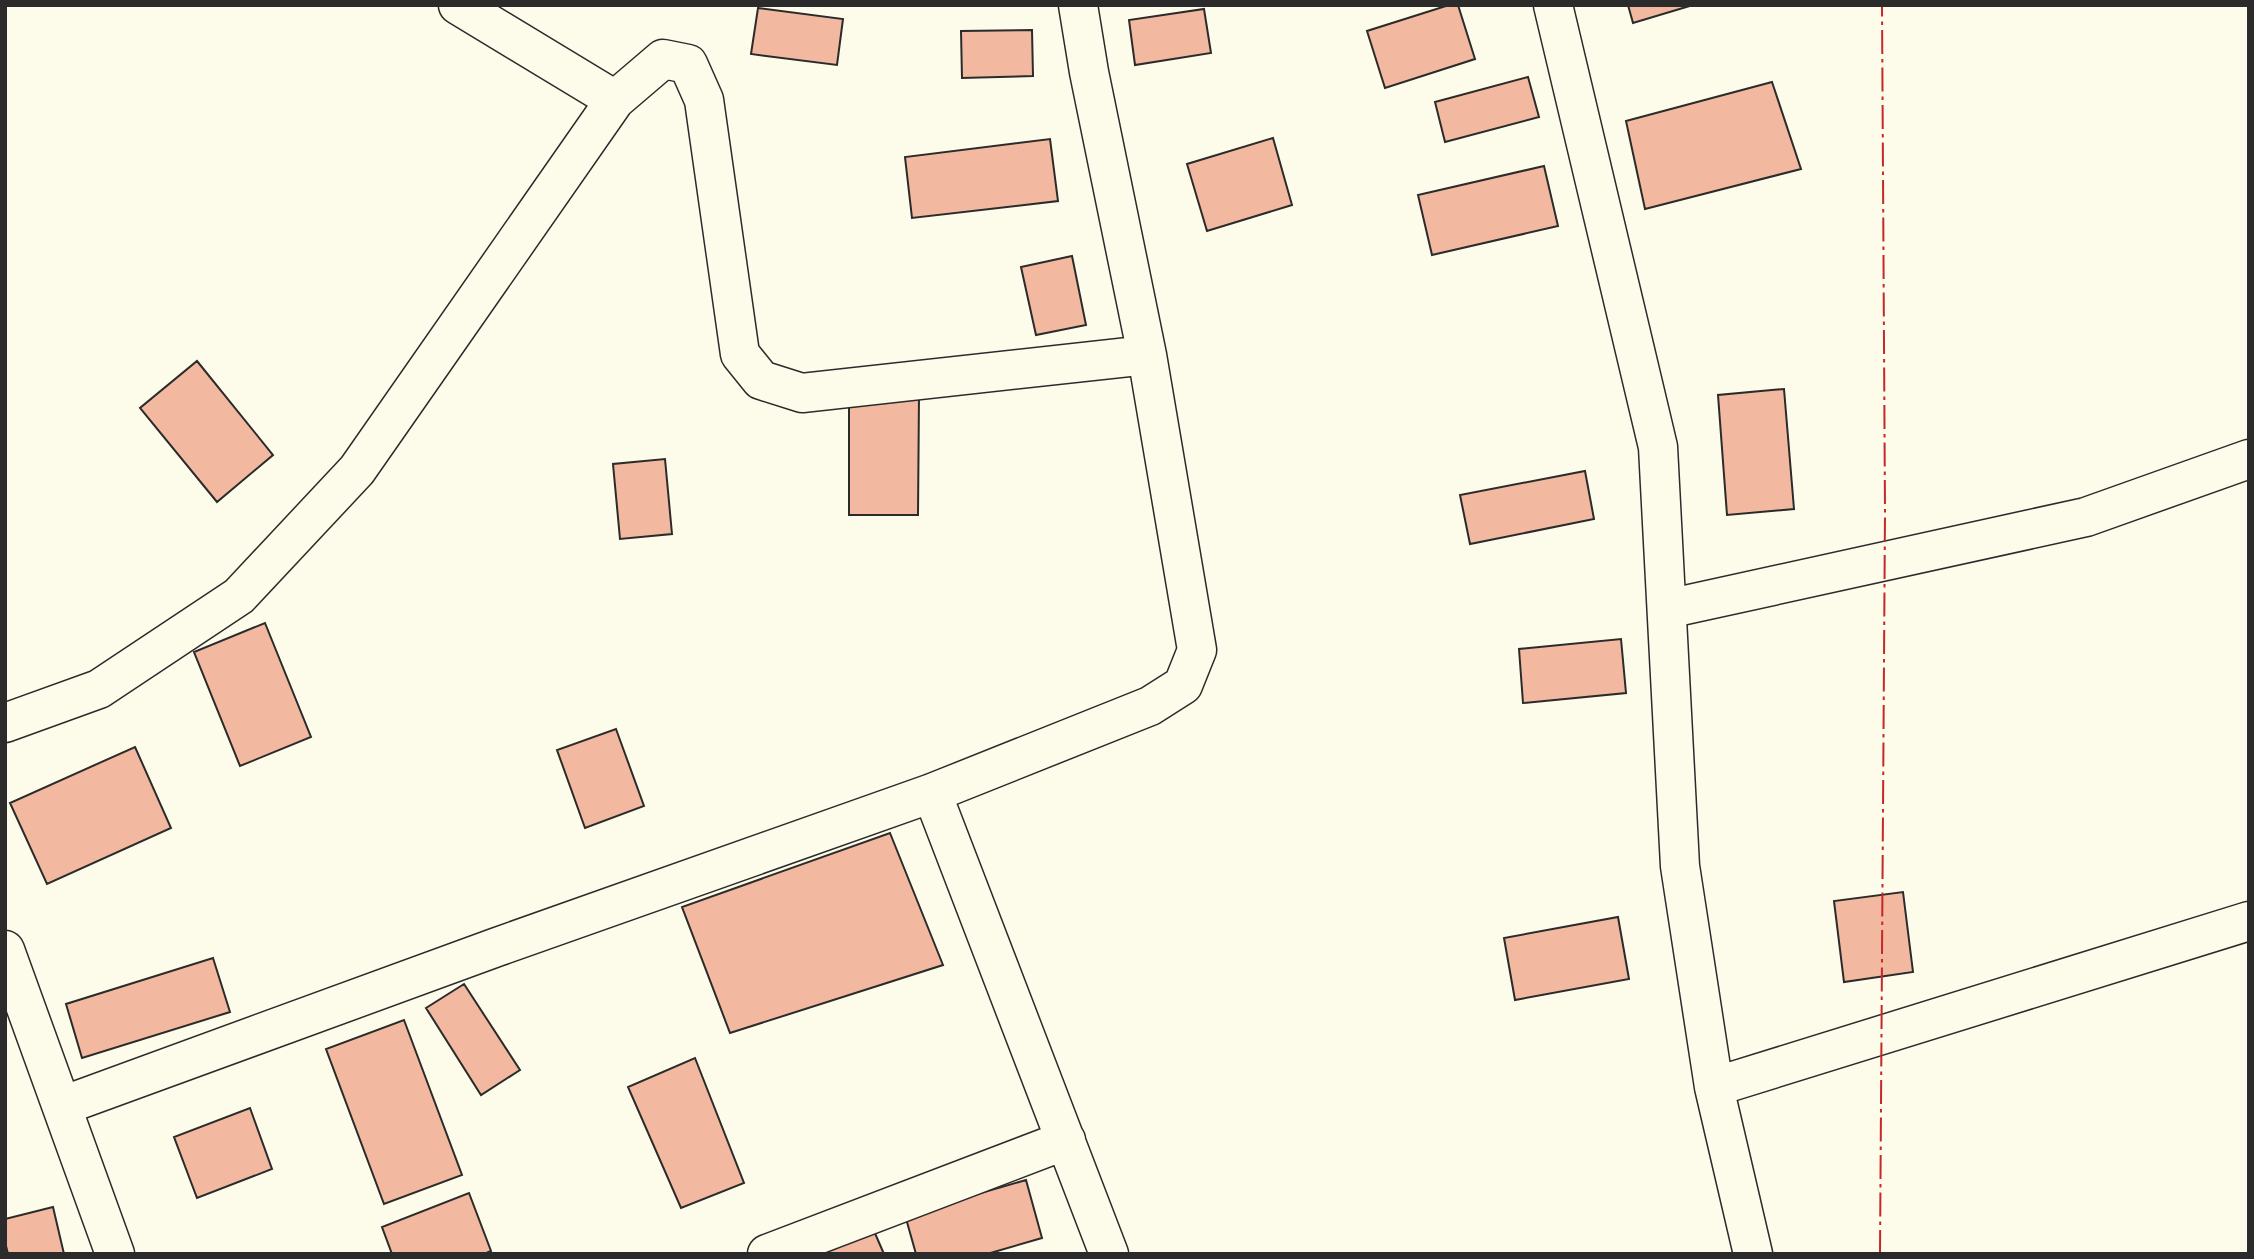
<svg xmlns="http://www.w3.org/2000/svg" width="2254" height="1259" viewBox="0 0 2254 1259" font-family="Rubik,sans-serif">
  <style>
    .building { fill: #f2b8a0; stroke: #2b2b2b; stroke-width: 2 }
    .lines { fill: none; stroke-linecap: round; stroke-linejoin: round }
    .minor-casing { stroke: #2b2b2b; stroke-width: 41 }
    .minor { stroke: #fdfbea; stroke-width: 38 }
    .power { stroke: #c62828; stroke-width: 2; stroke-dasharray: 24 5 3.5 5; stroke-linecap: butt }
  </style>
  <rect width="100%" height="100%" fill="#fdfbea"/>
  <!-- building -->
  <path class="building" d="M1449,5H1458L1475,59L1385,88L1367,31Z
    M1628,5H1693L1633,23Z
    M758,8L843,19L837,65L751,54Z
    M1204,9L1211,53L1135,65L1129,20Z
    M1032,30L1033,76L962,78L961,31Z
    M1528,77L1539,117L1445,142L1435,102Z
    M1772,82L1801,169L1645,209L1626,121Z
    M1273,138L1292,205L1207,231L1187,164Z
    M1050,139L1058,201L912,218L905,157Z
    M1544,166L1558,226L1432,255L1418,195Z
    M1072,256L1086,325L1036,335L1021,267Z
    M197,361L273,455L217,502L140,408Z
    M1784,389L1794,509L1727,515L1718,395Z
    M849,395H919L918,515H849Z
    M665,459L672,534L620,539L613,464Z
    M1585,471L1594,519L1470,544L1460,495Z
    M265,623L311,737L240,766L194,652Z
    M1621,639L1626,693L1523,703L1519,649Z
    M616,729L644,806L585,828L557,750Z
    M135,747L171,828L47,884L10,803Z
    M890,833L943,965L730,1033L682,907Z
    M1903,892L1913,972L1844,982L1834,901Z
    M1618,917L1629,979L1515,1000L1504,938Z
    M213,958L230,1012L82,1058L66,1004Z
    M464,984L520,1070L481,1095L426,1008Z
    M404,1020L462,1175L384,1204L326,1049Z
    M695,1058L744,1183L681,1208L628,1087Z
    M250,1108L272,1169L197,1198L174,1137Z
    M1026,1180L1042,1238L987,1254H916L905,1215Z
    M469,1193L491,1251L484,1254H392L382,1227Z
    M53,1207L64,1254H8L5,1242V1219Z
    M874,1231L884,1254H817Z"/>
  <g class="lines">
    <!-- minor casing -->
    <g class="minor-casing">
      <path id="minor" d="M458,5L615,100
        M1553,5L1658,447L1680,866L1714,1087L1753,1254
        M1667,609L2086,517L2249,459
        M5,723L99,689L239,596L357,470L615,100L663,59L688,64L704,100L740,354L761,380L802,393L1147,355
        M932,793L1109,1254
        M5,950L115,1254
        M1714,1087L2249,921
        M62,1106L497,947L932,793L1150,706L1183,685L1197,650L1147,355L1089,72L1078,5
        M767,1254L1066,1140"/>
    </g>
    <!-- minor -->
    <use href="#minor" class="minor"/>
    <!-- power -->
    <path class="power" d="M1880,1254L1885,513L1882,5"/>
  </g>
  <!-- border -->
  <rect width="2254" height="1259" fill="none" stroke="#2b2b2b" stroke-width="14"/>
</svg>
